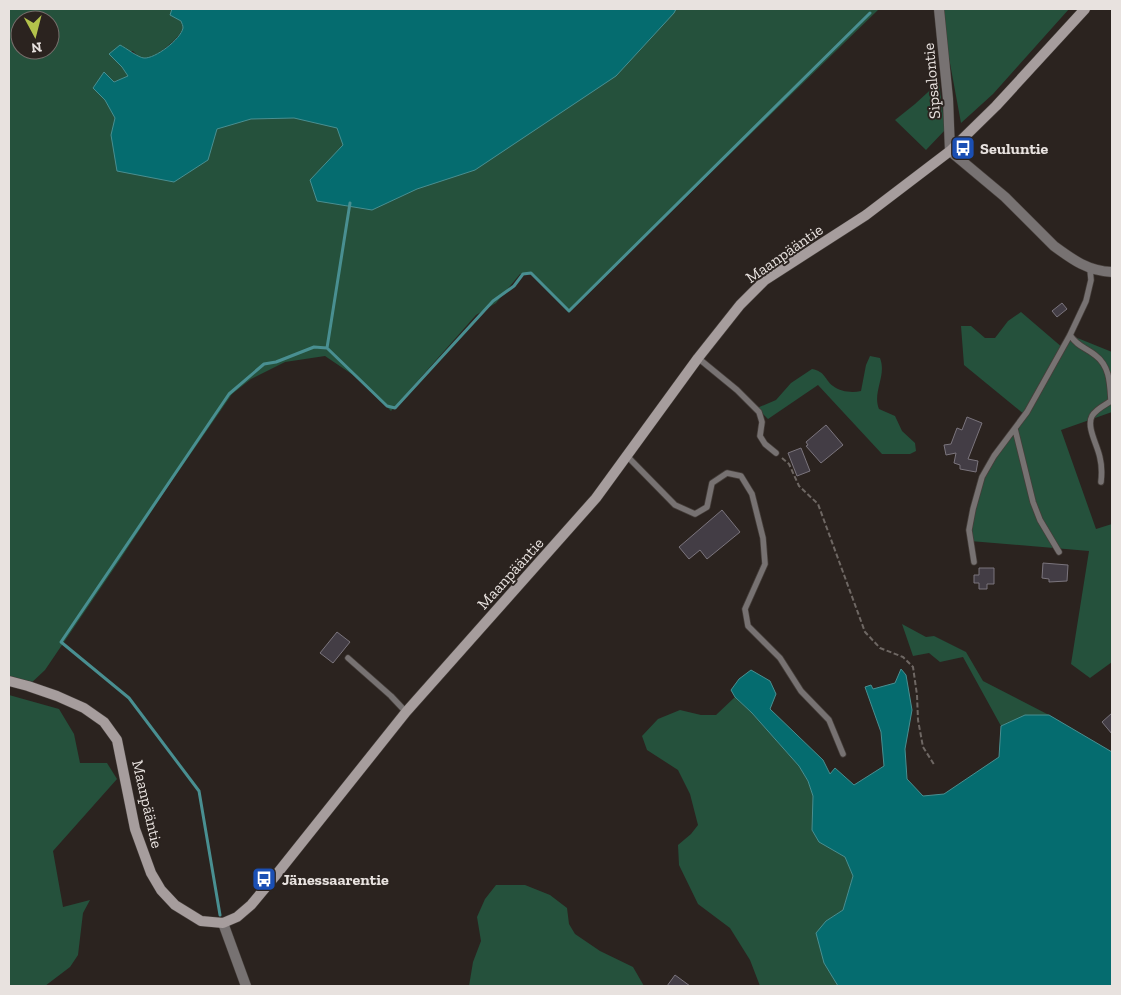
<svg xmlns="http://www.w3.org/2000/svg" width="1121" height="995" viewBox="0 0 1121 995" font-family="'Zilla Slab',serif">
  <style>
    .green { fill: #25513c; fill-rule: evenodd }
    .water { fill: #056c6f; stroke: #498f91 }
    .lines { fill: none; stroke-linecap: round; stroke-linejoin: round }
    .stream { stroke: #498f91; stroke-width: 3 }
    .building { fill: #433d45; stroke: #7b757d }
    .lane-casing { stroke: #453e3a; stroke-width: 7 }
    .street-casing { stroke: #453e3a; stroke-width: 11 }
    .secondary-casing { stroke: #453e3a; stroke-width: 11 }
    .path { stroke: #6e6763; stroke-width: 2; stroke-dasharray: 5 2.5; stroke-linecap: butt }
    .lane { stroke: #777272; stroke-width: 5.5 }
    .street { stroke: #777272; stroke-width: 10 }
    .secondary { stroke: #a69d9d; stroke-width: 10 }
    .labels { text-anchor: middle; stroke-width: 4; stroke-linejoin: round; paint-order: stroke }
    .street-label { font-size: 16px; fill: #e8e2df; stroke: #2b231f }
    .poi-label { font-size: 16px; font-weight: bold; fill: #e8e2df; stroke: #2b231f; text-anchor: start }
  </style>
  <rect width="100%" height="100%" fill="#2b231f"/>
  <!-- green -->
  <path class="green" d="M9,9H172L170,15L181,21C182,24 183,25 183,28C180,38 156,57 146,59C140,59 137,55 133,51L109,54L122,67L128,76L122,79L93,87L105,100L189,127L562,9H879L569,311L531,273L520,274L496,303L476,315L391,411L356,377L325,356L285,362L251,379L232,394L165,491L121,558L45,670L28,686L9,681ZM20,20H50V50H20Z
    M943,9H1069L993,94L961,123L947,47Z
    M939,82L945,130L926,150L895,120L915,104Z
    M1021,312L1063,348L1070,335L1112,352V412L1061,430L1096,529L1112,524V662L1090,678L1071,664L1089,551L970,541L969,530L982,477L1025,415L964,365L961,326H971L985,338H995L1008,321Z
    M870,356L880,358C887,376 872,392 879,409L895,416L902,431L915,443L916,451L910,454H882L818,385L768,419L757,408L776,400L791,383L812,369C826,372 824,379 833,386C841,392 852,393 861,391L866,365Z
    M902,624L926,637L934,636L966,652L983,681L1049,715H1025L1001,726L963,657L940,662L929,653L913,656Z
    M9,695L59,709L74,734L80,763H107L117,779L53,851L63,907L90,900L83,913L78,955L70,967L45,986H9Z
    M735,697L752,713L799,766L808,781L813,796L812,830L820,842L845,857L853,876L843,910L826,921L824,963L838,986H760L750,960L730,928L698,904L679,865L678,845L691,834L698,825L690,794L678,770L647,750L642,736L658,719L680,710L701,715H716Z
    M496,885H525L550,895L567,908L569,924L575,934L600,951L633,967L644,986H469L473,962L481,941L477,917L485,899Z"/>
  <!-- water -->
  <path class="water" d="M172,9H676L674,13L616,76L475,170L417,189L372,210L317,201L310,180L343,145L337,128L294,118L251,119L217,129L208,160L174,182L117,171L111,135L115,118L105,100L93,88L104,72L114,82L128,76L122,67L109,54L120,45C126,48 139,58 144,58C155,59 181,39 183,28C183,25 182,24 181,21L170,15Z
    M901,669L906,675L912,710L905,749L907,779L923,796L944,794L999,757L1001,726L1025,715H1049L1112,752V986H838L824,963L816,933L826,921L843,910L853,876L845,857L819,842L812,830L813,796L808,781L799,766L752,713L735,697L731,690L739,679L751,670L770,681L776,694L770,709L823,760L830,774L835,768L854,785L884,766L881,732L865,687L871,685L873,689L895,683Z"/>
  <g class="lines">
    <!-- stream -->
    <path class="stream" d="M327,348L350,203
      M220,915L199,791L129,698L61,642L229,394L264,364L276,362L314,347L327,348L387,406L395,408L493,301L514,286L523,274L531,273L569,311L870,13"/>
  </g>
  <!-- building -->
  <path class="building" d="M1062,303L1067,309L1057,317L1052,311Z
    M967,417L982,423L968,459L978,461L976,472L960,469V465L954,463L956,453L946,455L944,445L951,444L957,428L962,430Z
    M826,425L843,445L821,463L806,446L808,445L806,442Z
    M801,448L810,471L797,476L788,453Z
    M722,510L740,532L707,559L700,550L689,559L679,547Z
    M1043,563L1068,565L1067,581L1049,582V579L1042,578Z
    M979,568H994V584H987V589H979V583H974V575H979Z
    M337,632L350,642L333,663L320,653Z
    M1112,713V734L1102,722Z
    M675,975L690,986H667Z"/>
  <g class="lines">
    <!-- lane casing -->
    <g class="lane-casing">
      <path id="lane" d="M1070,335C1078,347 1085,347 1095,355C1110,366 1110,384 1111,401C1105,405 1096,409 1092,416C1086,427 1098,446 1100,458C1102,466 1102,473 1101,482
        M698,358L737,390L759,412L762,422L760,436L765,444L776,453
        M1015,429L1033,502L1040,520L1059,552
        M627,456L675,505L695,514L707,507L712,483L727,473L741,476L752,494L763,538L765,564L745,609L748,626L780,658L801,691L829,720L843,754
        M974,562L969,530L973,509L982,477L994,456L1027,412L1070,335L1086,301L1091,280L1090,269
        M348,658L391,696L406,712"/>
    </g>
    <!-- street casing -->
    <g class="street-casing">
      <path id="street" d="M939,9L948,99L950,151L1005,197L1054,246C1073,260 1088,271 1112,272
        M223,923L246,986"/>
    </g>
    <!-- secondary casing -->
    <g class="secondary-casing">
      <path id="secondary" d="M9,681L28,686L57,696L84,708L104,722L117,740L135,829L151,873L161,890L175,905L201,921L223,923L237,917L251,905L276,875L406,712L596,498L698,358L740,305L765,280L866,215L950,151L996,106L1085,9"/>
    </g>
    <!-- path -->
    <path class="path" d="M782,458L789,464L799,486L818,504L865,632L880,648L903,657L913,667L917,695L918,720L923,747L935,766"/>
    <!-- lane -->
    <use href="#lane" class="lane"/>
    <!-- street -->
    <use href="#street" class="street"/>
    <!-- secondary -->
    <use href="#secondary" class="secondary"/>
  </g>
  <!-- icons -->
  <defs>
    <g id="bus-square" transform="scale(1.25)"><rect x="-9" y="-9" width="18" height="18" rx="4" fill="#1a4fb4" stroke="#2b231f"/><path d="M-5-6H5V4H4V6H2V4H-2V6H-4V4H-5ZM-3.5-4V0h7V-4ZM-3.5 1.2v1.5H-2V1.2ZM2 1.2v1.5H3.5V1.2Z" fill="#fff"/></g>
  </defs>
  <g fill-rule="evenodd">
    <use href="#bus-square" x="963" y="148"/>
    <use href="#bus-square" x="264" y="879"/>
  </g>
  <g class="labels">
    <!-- street labels -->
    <g class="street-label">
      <text transform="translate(931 81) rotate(-95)" y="6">Sipsalontie</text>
      <text transform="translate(784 253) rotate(-35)" y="6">Maanpääntie</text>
      <text transform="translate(510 573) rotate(-48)" y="6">Maanpääntie</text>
      <text transform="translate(148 804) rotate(77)" y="6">Maanpääntie</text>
    </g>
    <!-- poi labels -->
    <g class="poi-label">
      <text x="980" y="154">Seuluntie</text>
      <text x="282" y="885">Jänessaarentie</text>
    </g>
  </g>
  <!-- border -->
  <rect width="1121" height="995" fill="none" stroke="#e8e2df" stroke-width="20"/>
  <!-- north arrow -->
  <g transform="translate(35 35) rotate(173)"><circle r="24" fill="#2b231f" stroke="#776f6c"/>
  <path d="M0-4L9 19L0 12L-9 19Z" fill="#b3c24b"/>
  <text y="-8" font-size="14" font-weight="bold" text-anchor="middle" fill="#e8e2df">N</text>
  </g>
</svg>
